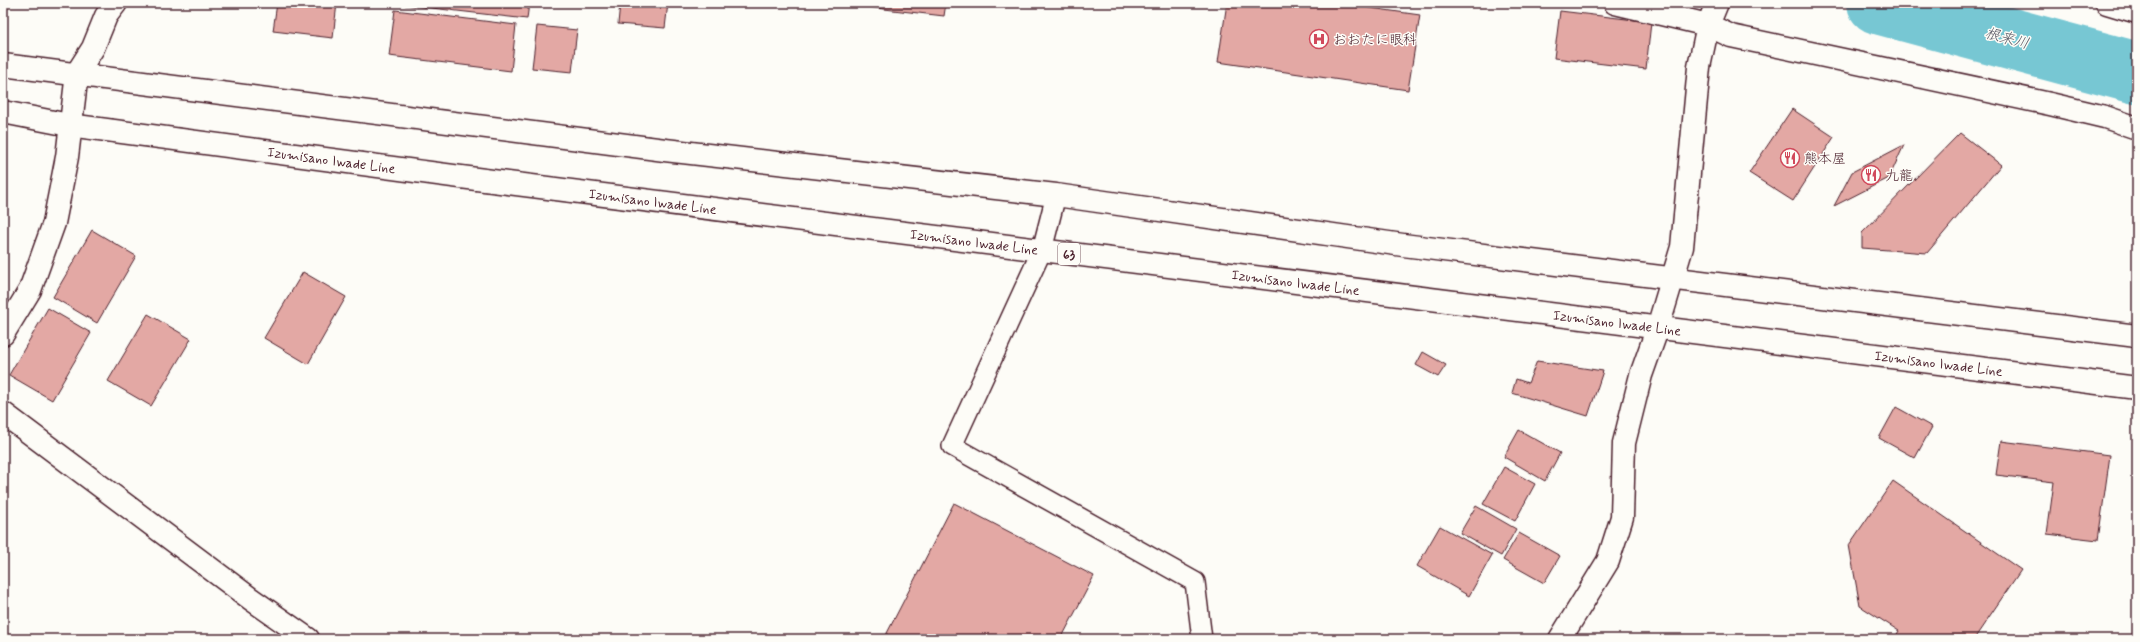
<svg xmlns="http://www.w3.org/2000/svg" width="2140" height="642" viewBox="0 0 2140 642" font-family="Mynerve,'Klee One',sans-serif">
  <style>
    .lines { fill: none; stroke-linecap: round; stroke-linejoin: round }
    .river { stroke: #77c7d3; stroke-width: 62 }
    .building { fill: #e3a8a4; stroke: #4a1f2b }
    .service-casing { stroke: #4a1f2b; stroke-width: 22 }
    .minor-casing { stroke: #4a1f2b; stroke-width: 25 }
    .primary-casing { stroke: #4a1f2b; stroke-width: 25 }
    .service { stroke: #fdfcf7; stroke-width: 19 }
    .minor { stroke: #fdfcf7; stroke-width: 22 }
    .primary { stroke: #fdfcf7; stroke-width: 22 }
    .labels { text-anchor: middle; stroke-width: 3; stroke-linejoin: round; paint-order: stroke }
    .shield { fill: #fdfcf7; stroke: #806168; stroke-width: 1 }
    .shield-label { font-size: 13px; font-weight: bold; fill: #4a1f2b }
    .poi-label { font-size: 14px; fill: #4a1f2b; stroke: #fdfcf7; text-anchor: start }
    .street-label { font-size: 14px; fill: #4a1f2b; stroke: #fdfcf7 }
    .water-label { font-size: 15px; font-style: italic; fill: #5a5a66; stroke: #fdfcf7 }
  </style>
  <rect width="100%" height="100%" fill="#fdfcf7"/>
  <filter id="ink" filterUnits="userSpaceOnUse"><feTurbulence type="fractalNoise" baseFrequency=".025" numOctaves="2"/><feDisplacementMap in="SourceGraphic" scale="8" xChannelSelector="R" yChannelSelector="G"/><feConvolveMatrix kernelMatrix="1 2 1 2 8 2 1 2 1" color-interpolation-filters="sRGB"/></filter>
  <g filter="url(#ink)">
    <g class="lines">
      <!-- river -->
      <path class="river" d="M1878,3L2137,73"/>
    </g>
    <!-- building -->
    <path class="building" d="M277,3H337L333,38L273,31Z
      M405,3H529L527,19L405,5Z
      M620,3H668L665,28L618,24Z
      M833,3H946L944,16Z
      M1227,3H1335L1420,15L1408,90L1218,62Z
      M395,10L516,25L511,71L389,56Z
      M1560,11L1651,22L1646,69L1554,58Z
      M537,26L577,30L572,72L532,68Z
      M1792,109L1834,137L1793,201L1749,173Z
      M1960,133L2001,165L1927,253L1862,248V233Z
      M1904,145L1889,178L1834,206L1852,172Z
      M92,230L136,256L97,323L53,297Z
      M303,272L346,297L308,364L264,338Z
      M48,308L91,333L52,400L9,375Z
      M148,314L191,339L151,406L108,381Z
      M1423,352L1446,365L1438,377L1416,365Z
      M1537,361L1603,371L1588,416L1512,393L1516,379L1528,383Z
      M1896,407L1932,427L1915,458L1879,438Z
      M1519,430L1560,453L1545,481L1504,457Z
      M2001,441L2110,455L2098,540L2047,534L2054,482L1996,475Z
      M1504,467L1535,484L1515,521L1483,504Z
      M1893,481L2021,570L1974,639H1894L1899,631L1860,606L1849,545Z
      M954,503L1094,576L1061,639H884Z
      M1476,506L1516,529L1501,556L1460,533Z
      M1440,526L1492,555L1469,596L1417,566Z
      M1519,533L1560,556L1544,583L1503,560Z"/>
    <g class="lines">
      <!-- service casing -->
      <g class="service-casing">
        <path id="service" d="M1056,195L1042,250L952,446L1195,582L1202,639"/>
      </g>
      <!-- minor casing -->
      <g class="minor-casing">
        <path id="minor" d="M1615,3L1708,25L1731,36L2050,104L2105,117L2137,128
          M2107,3L2137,12
          M3,334L30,290L54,223L67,157L77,73L93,48L106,16L116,3
          M3,413L251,599L308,639
          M1560,639L1608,561L1622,517L1624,443L1641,375L1658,327L1682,247L1699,67L1708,25L1717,3"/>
      </g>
      <!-- primary casing -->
      <g class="primary-casing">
        <g id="primary">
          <path d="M3,65L665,150L1056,195L1403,245L2137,336"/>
          <path id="s1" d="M3,112L69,125L453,176L2137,388"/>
        </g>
      </g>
      <!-- service -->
      <use href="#service" class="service"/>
      <!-- minor -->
      <use href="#minor" class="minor"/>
      <!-- primary -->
      <use href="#primary" class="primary"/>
    </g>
  </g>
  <!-- icons -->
  <defs>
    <g id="hospital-ring" transform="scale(1)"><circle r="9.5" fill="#fdfcf7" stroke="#d1495b" stroke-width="1.5"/><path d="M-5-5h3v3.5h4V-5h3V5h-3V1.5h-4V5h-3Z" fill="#d1495b"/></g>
    <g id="restaurant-ring" transform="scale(1)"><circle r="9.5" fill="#fdfcf7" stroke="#d1495b" stroke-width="1.5"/><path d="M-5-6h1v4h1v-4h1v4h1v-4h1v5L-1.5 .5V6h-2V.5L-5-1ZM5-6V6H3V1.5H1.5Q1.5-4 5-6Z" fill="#d1495b"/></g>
  </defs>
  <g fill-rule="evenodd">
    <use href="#hospital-ring" x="1319" y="39"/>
    <use href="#restaurant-ring" x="1790" y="158"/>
    <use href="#restaurant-ring" x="1871" y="175"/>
  </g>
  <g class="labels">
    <!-- shield labels -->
    <rect class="shield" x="1058" y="243" width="22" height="22" rx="3"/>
    <g class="shield-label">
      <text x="1069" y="259">63</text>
    </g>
    <!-- poi labels -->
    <g class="poi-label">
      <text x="1333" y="44">おおたに眼科</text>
      <text x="1804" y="163">熊本屋</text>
      <text x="1885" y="180">九龍</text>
    </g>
    <!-- street labels -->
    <g class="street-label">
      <text dy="5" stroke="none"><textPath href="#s1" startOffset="332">Izumisano Iwade Line</textPath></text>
      <text dy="5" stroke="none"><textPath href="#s1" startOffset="656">Izumisano Iwade Line</textPath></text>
      <text dy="5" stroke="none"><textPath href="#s1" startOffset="980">Izumisano Iwade Line</textPath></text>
      <text dy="5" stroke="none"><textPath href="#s1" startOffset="1304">Izumisano Iwade Line</textPath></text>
      <text dy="5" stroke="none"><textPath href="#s1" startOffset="1628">Izumisano Iwade Line</textPath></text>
      <text dy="5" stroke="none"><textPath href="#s1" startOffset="1952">Izumisano Iwade Line</textPath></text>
    </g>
    <!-- water labels -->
    <g class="water-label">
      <text transform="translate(2007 38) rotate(15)" y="5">根来川</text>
    </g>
  </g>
  <!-- margin -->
  <rect width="2140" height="642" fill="none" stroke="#fdfcf7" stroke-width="16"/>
  <rect x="8" y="8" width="2124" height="626" fill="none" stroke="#4a1f2b" stroke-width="1.5" filter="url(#ink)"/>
</svg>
